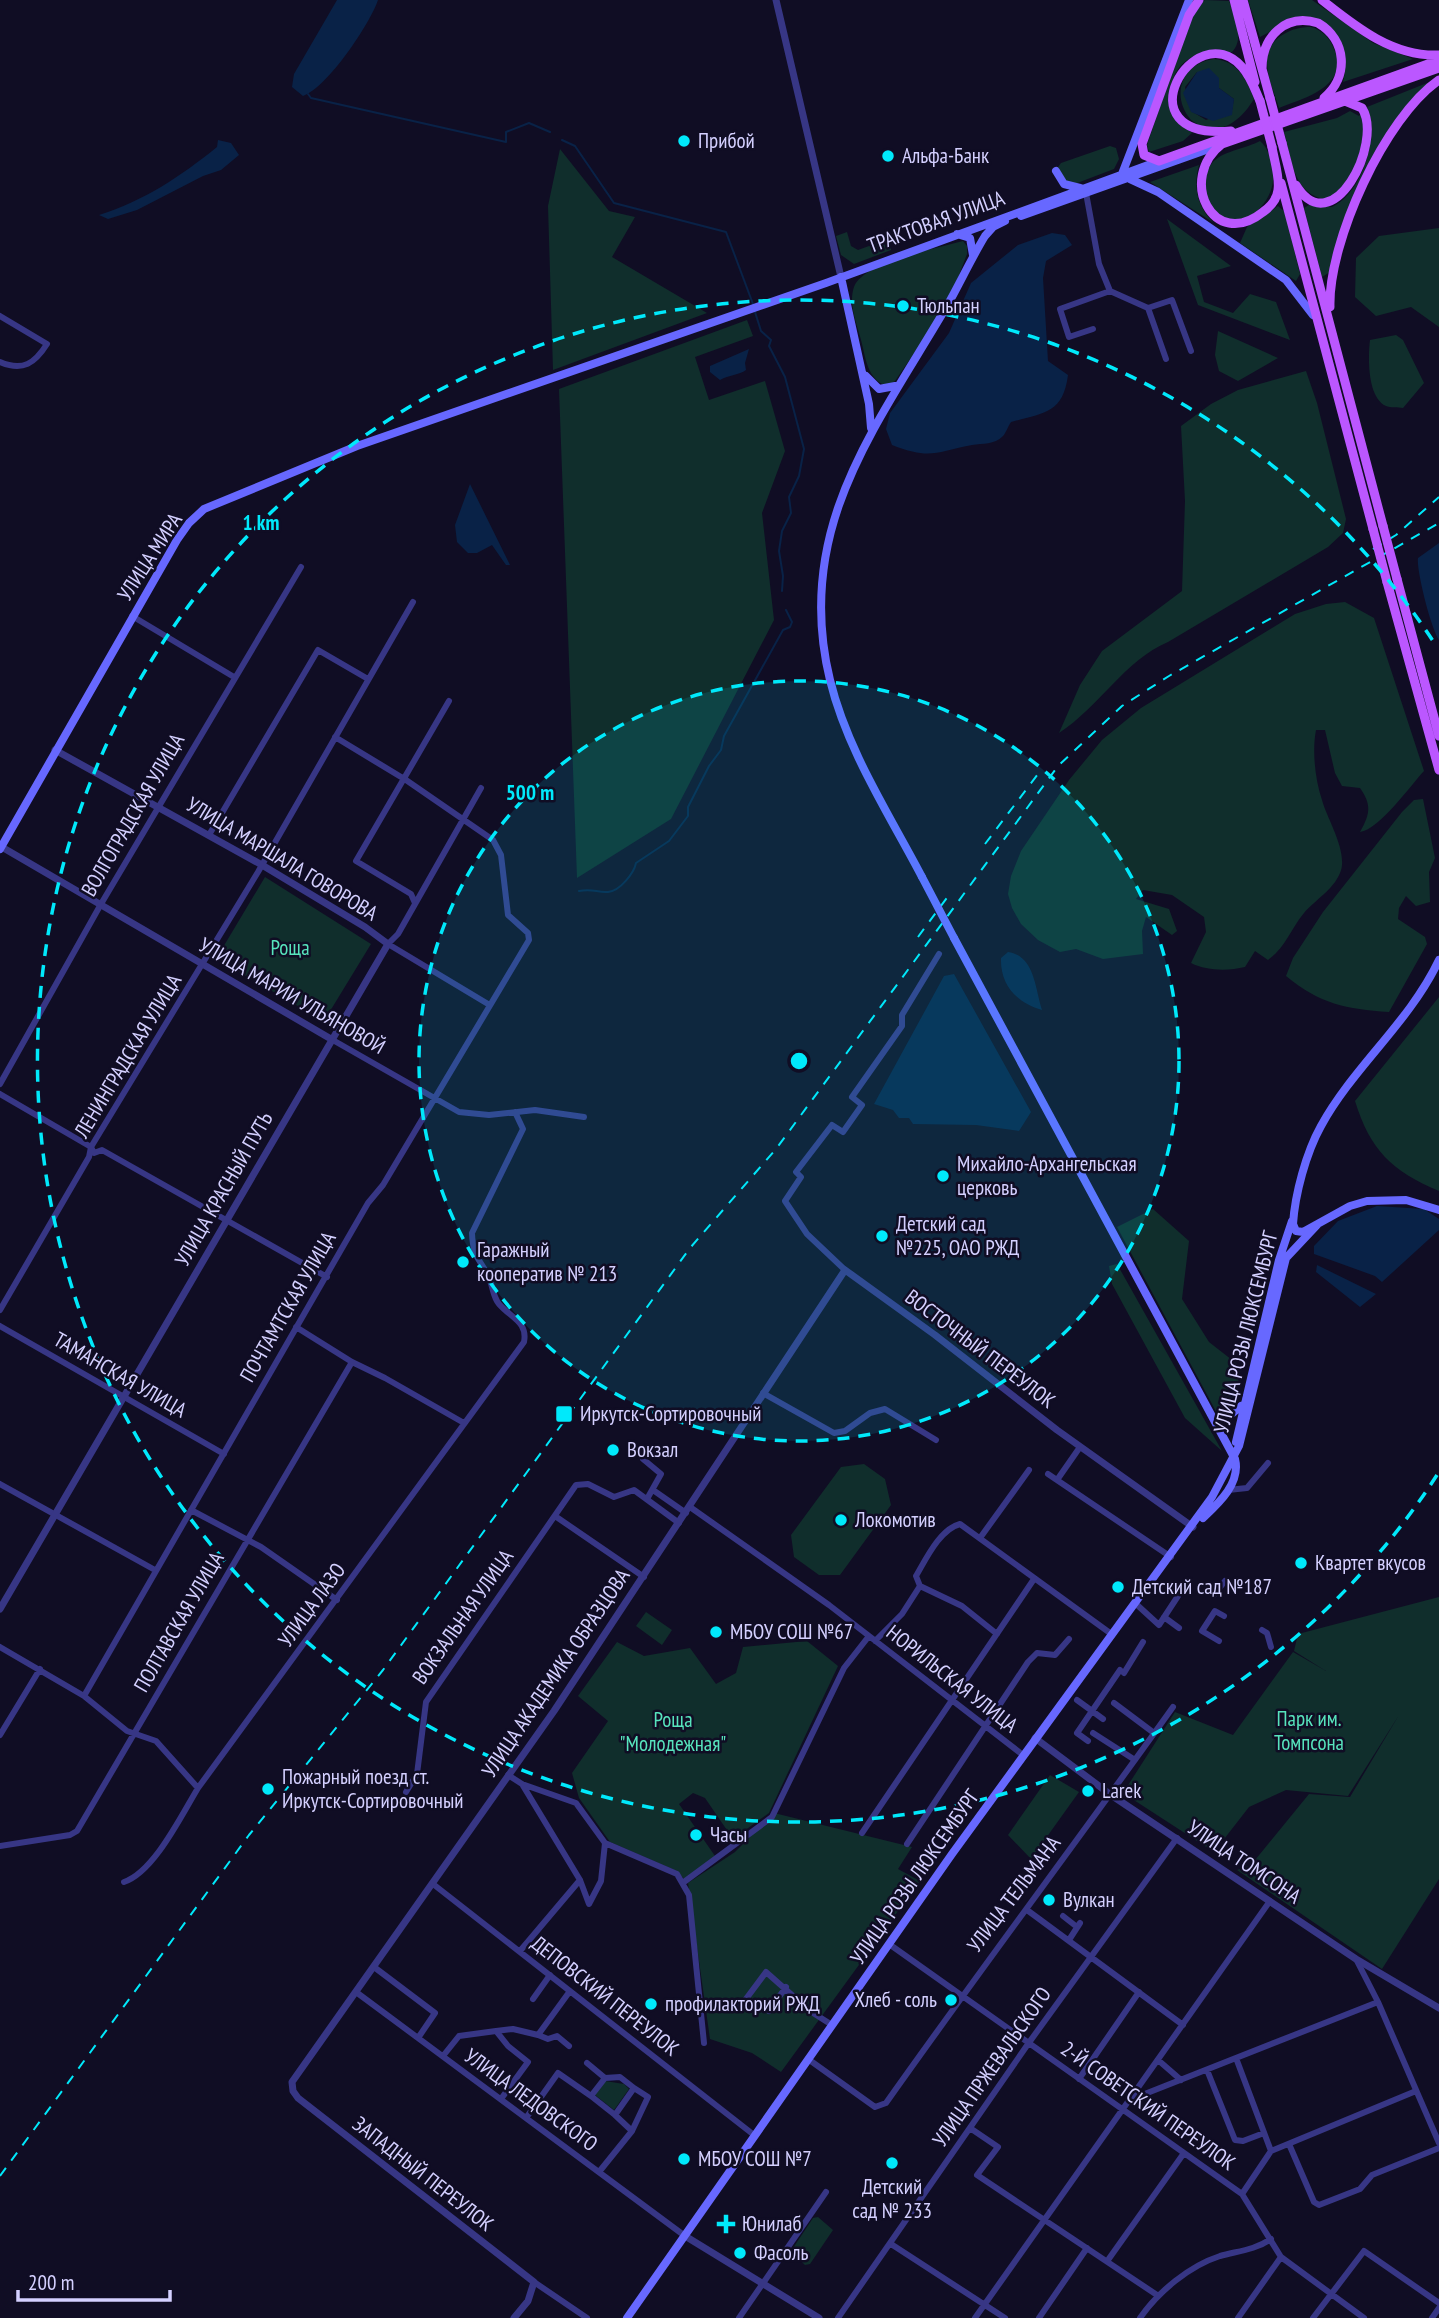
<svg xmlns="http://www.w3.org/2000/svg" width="1439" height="2318" viewBox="0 0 1439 2318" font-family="'PT Sans Narrow',sans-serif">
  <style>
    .green { fill: #102e2c; fill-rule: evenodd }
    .water { fill: #092247 }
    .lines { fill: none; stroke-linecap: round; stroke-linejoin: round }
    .stream { stroke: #092247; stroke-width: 2 }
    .minor { stroke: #373685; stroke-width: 6 }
    .tertiary { stroke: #373685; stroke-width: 7 }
    .secondary { stroke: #6768ff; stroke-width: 8 }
    .primary { stroke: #bb57ff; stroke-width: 9 }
    .rail { stroke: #00e9fb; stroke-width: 2; stroke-dasharray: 10 9; stroke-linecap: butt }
    .secondary-bridge { stroke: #6768ff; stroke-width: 8 }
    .primary-bridge { stroke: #bb57ff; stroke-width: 9 }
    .ring { fill: none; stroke: #00e9fb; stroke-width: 3.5; stroke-dasharray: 12 9 }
    .poi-dot { fill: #00e9fb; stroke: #100d24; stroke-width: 2.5 }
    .labels { text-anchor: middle; stroke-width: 5; stroke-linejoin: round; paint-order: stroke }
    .poi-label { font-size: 21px; fill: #d4d0ff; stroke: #100d24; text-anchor: start }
    .street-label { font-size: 21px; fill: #d4d0ff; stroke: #100d24 }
    .park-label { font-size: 21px; fill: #57e4bd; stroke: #100d24 }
    .centre { fill: #00e9fb; stroke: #100d24; stroke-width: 3.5 }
    .ring-label { font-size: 21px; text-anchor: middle; font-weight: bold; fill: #00e9fb; stroke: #100d24; stroke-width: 5; stroke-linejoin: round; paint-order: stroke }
  </style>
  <rect width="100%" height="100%" fill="#100d24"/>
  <!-- green -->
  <path class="green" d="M1205,0L1229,1C1235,15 1245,39 1232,52C1223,52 1214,49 1205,52C1162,63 1163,108 1192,133L1183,141L1149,152L1147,145L1193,10Z
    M1248,0H1312L1373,43L1413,59L1343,82C1351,50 1336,39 1313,20L1277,28L1260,37Z
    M1311,27C1322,30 1330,38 1334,49C1350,86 1305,98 1279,108C1271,82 1254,51 1284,34C1293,29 1300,27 1311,27Z
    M1214,59C1238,61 1246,79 1254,99C1240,122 1217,140 1191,120C1170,96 1182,63 1214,59ZM1197,72L1234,99L1232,110L1206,120L1191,111L1185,87Z
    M1432,81C1383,115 1353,217 1330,272L1322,277L1304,208L1309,205L1332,207C1363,192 1379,137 1367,107Z
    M1350,111L1359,116L1361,114C1369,132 1355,176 1342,190C1338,194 1331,197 1327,200C1293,194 1292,161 1284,132L1337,118Z
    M1260,141C1270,150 1271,161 1273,174C1276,198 1247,233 1221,216C1204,205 1199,174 1215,160C1225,151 1247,148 1260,141Z
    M1110,146L1116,148L1119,159L1114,169L1072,185L1063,179L1058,167L1061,163Z
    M560,149L609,211L635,217L612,257L707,313L553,370L548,206Z
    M1199,165C1193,187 1197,207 1214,223L1150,182Z
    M1278,206L1285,212L1300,274L1296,281L1240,243L1247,227Z
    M1167,219L1231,266L1197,276L1204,302L1233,313L1250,294L1276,302L1290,340L1198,305Z
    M1439,228V327L1411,307L1376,316L1355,297L1356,258L1379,236Z
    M847,232L851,246L858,250L891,238V250L854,264L841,255L836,236Z
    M963,241L967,246V254L948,304L895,381L886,386C867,378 866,359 861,340C857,324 848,304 854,287C863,262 938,248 963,241Z
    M747,320L753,336L695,357L709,400L765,381L785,451L762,513L774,620L671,819L577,878L559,389Z
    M1218,331L1278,358L1238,381L1219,371L1215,355Z
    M1396,335L1403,340L1424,383L1403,408C1398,407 1390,408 1386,406C1367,397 1368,357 1370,340Z
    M1306,371L1317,403L1346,519L1343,533L1328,547L1168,642C1125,660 1098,708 1059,733L1080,685L1102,651L1182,591L1185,501L1181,426L1211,404L1238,390Z
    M1345,602L1374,618L1424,771C1410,786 1380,829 1360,832C1370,814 1372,805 1360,788L1342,786L1335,773L1325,730H1316C1312,751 1315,779 1322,800C1327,819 1349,853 1340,873C1333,890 1315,900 1304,913C1290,930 1286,947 1268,960L1255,951L1245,967C1228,971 1207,971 1191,963L1206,932L1204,917L1172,895L1143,890L1136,899L1169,909L1177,931L1172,935L1146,917L1142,931L1143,954L1103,959L1076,949L1060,952L1038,940L1021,924L1012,908L1008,894L1011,876L1021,851L1069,780L1102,740L1141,708L1295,614L1326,604Z
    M1423,799L1435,858L1429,872L1430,902L1416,906L1406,896L1399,908L1398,919L1425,937L1427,944L1389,1012C1346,1009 1320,1004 1286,976L1293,958L1323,912L1402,812L1414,800Z
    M265,877L371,944L324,1021L216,959Z
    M1439,997V1191C1392,1171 1370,1150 1355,1101Z
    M1153,1209L1189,1241L1182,1299L1209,1342L1241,1367L1235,1399L1219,1417L1117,1227Z
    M1117,1264L1222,1451L1185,1418L1112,1284L1109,1266Z
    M864,1464L885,1479L891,1505L840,1575H819L794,1557L791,1535L841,1467Z
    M1439,1597V1879L1382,1969L1237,1870L1251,1865L1309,1794L1350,1797L1399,1715L1348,1796L1286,1790L1249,1807L1214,1852L1123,1793L1175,1712L1233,1735L1293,1652L1326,1671L1294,1651L1298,1634Z
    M646,1612L672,1630L662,1645L636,1626Z
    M807,1641L838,1666L769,1813L733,1839L705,1798L693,1793L679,1804L715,1856L684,1879L677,1871L610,1842L579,1798L572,1773L608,1721L578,1696L617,1642L644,1656L690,1648L716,1684L736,1673L743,1647Z
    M1050,1775L1079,1792L1031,1859L1008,1835Z
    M774,1813L912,1847L898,1869L920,1881L781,2072L752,2053L710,2039L688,1883L735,1852Z
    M605,2081L624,2084L629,2089L614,2110L595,2095Z
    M818,2217L833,2230L810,2264L805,2265L791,2251L813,2218Z"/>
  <!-- water -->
  <path class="water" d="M337,0H378C370,24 327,88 303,96L292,87L294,74Z
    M1209,68L1219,78V88L1234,99L1232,115L1213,121L1191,112L1183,93L1197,72Z
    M218,140L231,143L239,155L221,170L203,176L137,210L108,219L99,215C144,201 181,176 217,147Z
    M1052,233L1065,235L1072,245L1046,261L1043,278L1048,361L1068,375C1063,414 1043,413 1011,422C1008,426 1006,433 1003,436C994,445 983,443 972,445C935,452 931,460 892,445L886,429L890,413L949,333L971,283L1018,245Z
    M749,349L745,363L746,370C739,375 729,375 720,380L710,372V366Z
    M470,484L510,565H506L492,545L477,553H468L457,542L455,525Z
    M1439,543V640C1431,629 1416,569 1418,558Z
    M1008,952C1035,956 1035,989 1042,1010C1017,1003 1000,985 1001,958Z
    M954,974L1031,1112L1019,1131L976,1125L913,1124L909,1118H899L893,1110L874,1104L944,976Z
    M1377,1206L1424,1209L1439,1219V1230L1382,1282L1375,1276L1314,1254V1246L1338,1221Z
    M1317,1265L1376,1294L1360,1307L1316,1272Z"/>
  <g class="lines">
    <!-- stream -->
    <path class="stream" d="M308,94L311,98L506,142V132L529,123L550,132
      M562,140L575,146L614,203L726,232L753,304
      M755,312L761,331L771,340L769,346L785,377L804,449L799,476L789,497L791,513L782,531L779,551L783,576L782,591
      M579,891C593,888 597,893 608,892C620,891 634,873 636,863L669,841L688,816V807L709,766L721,750L724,736L783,630L790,627L792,622L786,610"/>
    <!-- minor -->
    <path class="minor" d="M1086,193L1099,264L1110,291L1148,308L1172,300L1191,351
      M1148,308L1166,359
      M0,316L47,344C35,363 23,372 0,362
      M1093,329L1069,337L1060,309L1110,291
      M132,616L234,677
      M481,788L398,934L388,944L488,1004
      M209,835L318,650L368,679
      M415,903L411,894L356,861L449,701
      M331,1039L459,1112L489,1115L535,1110L584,1117
      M0,1084L101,904L301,567
      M0,1094L91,1147L94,1153L102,1150L327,1277
      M845,1270L807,1234L785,1201L801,1177L796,1172L832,1125L843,1132L862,1105L852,1097L902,1026V1015L939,954
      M0,1310L89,1157L91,1147L258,872L413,602
      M0,1326L224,1454
      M296,1327L352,1362L385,1378L464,1423
      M763,1393L834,1433L845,1431L870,1413L885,1409L936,1440
      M643,1459L661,1474L647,1499
      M1048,1474L1171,1557
      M1057,1480L1080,1447
      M0,1484L155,1570
      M653,1490L686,1513
      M1228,1490L1247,1488L1268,1463
      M690,1507L829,1605L1023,1755
      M191,1510L261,1547L337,1600
      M555,1516L644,1577
      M980,1538L1029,1470
      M920,1586L916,1576C926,1559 940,1529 960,1524L1110,1633
      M1214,1595L1225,1581
      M1135,1603L1159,1625L1178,1596
      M1164,1617L1179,1628
      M1262,1630L1267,1633L1271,1647
      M875,1641L902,1614L920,1586L962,1606L997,1634
      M1219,1641L1202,1631L1215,1611L1224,1616
      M0,1647L84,1696L127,1731L156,1741L198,1788
      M1124,1673L1143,1642
      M84,1696L368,1203L383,1185L529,940L528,933L508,915L501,855L493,840L406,780L335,737
      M1077,1700L1103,1719
      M1114,1703L1154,1733
      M1093,1733L1135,1760
      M0,1735L40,1669
      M1088,1741L1077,1733L1120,1670
      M508,1775L522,1784L576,1803L605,1843
      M522,1784L580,1880L589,1904L601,1881L605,1843L677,1874L689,1895L704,2043
      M406,1792L417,1774L426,1702L576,1485L588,1484L614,1497L634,1490L679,1523
      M862,1833L1034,1579
      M907,1844L1028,1662L1037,1653L1055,1655L1069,1639
      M0,1846L70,1835L77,1831L352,1362
      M124,1882C154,1872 181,1816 198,1788L524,1342C528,1322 511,1318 499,1304C493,1297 493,1287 489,1278C481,1259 473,1260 472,1233L523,1129L515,1112
      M684,1882L772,1817L844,1668L869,1636
      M433,1884L754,2135
      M1027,1910L1183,2025
      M1063,1916L1077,1927
      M1069,1940L1080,1923
      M889,1944L1242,2194L1281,2257L1364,2318
      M520,1951L580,1880
      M1356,1959L1378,2002L1439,2143
      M374,1967L435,2013L418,2038
      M356,1992L685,2236
      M533,1999L550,1975
      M740,2007L766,1972L810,2011L832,2025
      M769,2011L786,1987
      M569,2046L557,2036L548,2039L538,2035L570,1991
      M443,2056L459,2036L496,2031
      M1236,2058L1271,2151L1242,2194
      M808,2059L875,2107L886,2103C980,1970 1078,1840 1173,1707
      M1158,2060L1181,2080
      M1207,2070L1235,2140L1243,2141L1264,2133
      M1079,2079L1139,1992
      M591,2096L615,2115L634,2088L620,2077L605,2078
      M501,2099L528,2062L508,2046L496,2031L513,2029L538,2035
      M1132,2099L1378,2002
      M615,2115L632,2131L648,2097L634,2088
      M526,2118L558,2073L591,2096L605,2078L587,2063
      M970,2128L998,2147L977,2175L1157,2295
      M1289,2144L1314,2202L1319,2205L1360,2189L1372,2175L1439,2148
      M1271,2151L1416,2091
      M599,2172L632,2131
      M891,2244L1005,2318
      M1108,2260L1184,2153
      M534,2282L587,2318
      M739,2318L826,2192
      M838,2318L1028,2044L1177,1838
      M975,2318L1270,1901
      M1039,2318L1087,2248
      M1140,2318C1158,2292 1189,2266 1220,2256C1238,2251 1255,2250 1271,2239
      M1238,2318L1281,2257
      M1313,2318L1364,2251L1439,2303
      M1432,2318L1439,2308"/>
    <!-- tertiary -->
    <path class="tertiary" d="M776,0L841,277
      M0,846L331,1039
      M0,1609L388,944L365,927L262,865L55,750
      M1035,1738L1111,1795L1356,1959L1439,2008
      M685,2236L819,2318
      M514,2318L528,2301L534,2282L298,2098L293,2091L292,2082L554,1711L845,1270L935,1335L1057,1430L1193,1527"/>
    <!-- secondary -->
    <path class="secondary" d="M1056,171L1064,184L1080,188
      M1122,174L1189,0
      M1130,179L1158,192L1286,280L1313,315
      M1021,216L1220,145
      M957,234L970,238L973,255
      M841,277L869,404L871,428
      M866,376L879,389L895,386
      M0,849L177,540L189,523L204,509L357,446L826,283L1159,161
      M922,877C889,814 847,750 830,680C793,529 876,427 947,306C960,283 971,259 985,236L993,227L1005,221
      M954,938L1235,1459C1241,1483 1219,1503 1203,1518
      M1439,960C1409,1023 1354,1066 1321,1126C1306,1153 1295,1194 1293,1224L1296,1231L1303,1232L1350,1206L1367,1201L1406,1200L1439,1210
      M1214,1419L1227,1418L1241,1406
      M1236,1442L1279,1260L1292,1221
      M627,2318L952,1854L1212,1497L1239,1446L1286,1258L1317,1225"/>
    <!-- primary -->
    <path class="primary" d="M1199,0L1189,15L1142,144L1144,155L1159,161L1439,60
      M1234,0L1255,82
      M1243,0L1270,98
      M1322,0C1356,27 1393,57 1439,55
      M1262,69C1262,37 1285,13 1318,23C1347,40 1349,77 1324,98
      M1231,131C1119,141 1194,13 1242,67C1251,77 1255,90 1260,101
      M1282,143L1383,526
      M1272,147C1274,160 1280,177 1278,190C1277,199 1270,207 1263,212C1213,252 1177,178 1222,144L1439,68
      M1281,183L1373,529
      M1296,185C1332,244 1384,143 1362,108L1345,101
      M1330,307C1328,242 1385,117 1439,80
      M1397,579L1439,736
      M1387,582L1439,770"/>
    <!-- rail -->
    <path class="rail" d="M1373,549L1396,535L1439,497
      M985,844L1038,774
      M918,937L949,895
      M0,2176L249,1835L383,1670L690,1248L776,1149L1058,766L1122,706L1169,676L1439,523"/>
    <!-- secondary-bridge -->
    <path class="secondary-bridge" d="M922,877L954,938"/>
    <!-- primary-bridge -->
    <path class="primary-bridge" d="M1270,98L1282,143
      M1260,101L1272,147
      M1383,526L1397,579
      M1373,529L1387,582"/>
  </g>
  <!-- distance rings -->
  <circle cx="799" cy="1061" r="380" fill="#00e9fb" fill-opacity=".12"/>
  <g class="ring">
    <circle cx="799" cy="1061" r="380"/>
    <path d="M1437 1475A761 761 0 1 1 1437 647"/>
  </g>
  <!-- markers -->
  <g class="poi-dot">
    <circle cx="684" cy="141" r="7"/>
    <circle cx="888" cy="156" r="7"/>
    <circle cx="903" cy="306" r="7"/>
    <circle cx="943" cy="1176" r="7"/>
    <circle cx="882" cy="1236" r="7"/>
    <circle cx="463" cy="1262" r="7"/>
    <rect x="555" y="1405" width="18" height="18" rx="3.5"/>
    <circle cx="613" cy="1450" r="7"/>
    <circle cx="841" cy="1520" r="7"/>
    <circle cx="1301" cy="1563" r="7"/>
    <circle cx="1118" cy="1587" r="7"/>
    <circle cx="716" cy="1632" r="7"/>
    <circle cx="268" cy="1789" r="7"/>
    <circle cx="1088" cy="1791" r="7"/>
    <circle cx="696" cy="1835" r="7"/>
    <circle cx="1049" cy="1900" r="7"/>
    <circle cx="951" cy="2000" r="7"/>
    <circle cx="651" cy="2004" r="7"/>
    <circle cx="684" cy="2159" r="7"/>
    <circle cx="892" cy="2163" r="7"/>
    <path d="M722.5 2213.5h7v7h7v7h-7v7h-7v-7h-7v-7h7z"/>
    <circle cx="740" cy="2253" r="7"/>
  </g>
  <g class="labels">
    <!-- poi labels -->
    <g class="poi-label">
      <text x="698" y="148">Прибой</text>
      <text x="902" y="163">Альфа-Банк</text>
      <text x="917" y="313">Тюльпан</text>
      <text x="957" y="1171">Михайло-Архангельская<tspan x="957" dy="24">церковь</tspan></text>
      <text x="896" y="1231">Детский сад<tspan x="896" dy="24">№225, ОАО РЖД</tspan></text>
      <text x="477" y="1257">Гаражный<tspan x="477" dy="24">кооператив № 213</tspan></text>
      <text x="580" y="1421">Иркутск-Сортировочный</text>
      <text x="627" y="1457">Вокзал</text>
      <text x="855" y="1527">Локомотив</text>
      <text x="1315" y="1570">Квартет вкусов</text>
      <text x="1132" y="1594">Детский сад №187</text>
      <text x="730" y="1639">МБОУ СОШ №67</text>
      <text x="282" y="1784">Пожарный поезд ст.<tspan x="282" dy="24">Иркутск-Сортировочный</tspan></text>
      <text x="1102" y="1798">Larek</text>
      <text x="710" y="1842">Часы</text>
      <text x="1063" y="1907">Вулкан</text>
      <text x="937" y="2007" text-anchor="end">Хлеб - соль</text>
      <text x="665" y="2011">профилакторий РЖД</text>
      <text x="698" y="2166">МБОУ СОШ №7</text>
      <text x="892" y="2194" text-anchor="middle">Детский<tspan x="892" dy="24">сад № 233</tspan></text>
      <text x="742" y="2231">Юнилаб</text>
      <text x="754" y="2260">Фасоль</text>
    </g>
    <!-- street labels -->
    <g class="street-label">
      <text transform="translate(936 222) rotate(-20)" y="7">ТРАКТОВАЯ УЛИЦА</text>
      <text transform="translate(150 557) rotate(-57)" y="7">УЛИЦА МИРА</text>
      <text transform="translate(133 815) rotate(-60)" y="7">ВОЛГОГРАДСКАЯ УЛИЦА</text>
      <text transform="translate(282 859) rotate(31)" y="7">УЛИЦА МАРШАЛА ГОВОРОВА</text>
      <text transform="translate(292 996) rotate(30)" y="7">УЛИЦА МАРИИ УЛЬЯНОВОЙ</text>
      <text transform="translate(128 1056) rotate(-59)" y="7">ЛЕНИНГРАДСКАЯ УЛИЦА</text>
      <text transform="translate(224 1189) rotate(-60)" y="7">УЛИЦА КРАСНЫЙ ПУТЬ</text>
      <text transform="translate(288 1307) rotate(-60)" y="7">ПОЧТАМТСКАЯ УЛИЦА</text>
      <text transform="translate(1246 1332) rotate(-76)" y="7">УЛИЦА РОЗЫ ЛЮКСЕМБУРГ</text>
      <text transform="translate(980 1349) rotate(37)" y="7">ВОСТОЧНЫЙ ПЕРЕУЛОК</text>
      <text transform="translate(120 1375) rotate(30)" y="7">ТАМАНСКАЯ УЛИЦА</text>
      <text transform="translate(312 1605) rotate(-54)" y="7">УЛИЦА ЛАЗО</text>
      <text transform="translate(463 1617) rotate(-55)" y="7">ВОКЗАЛЬНАЯ УЛИЦА</text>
      <text transform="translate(179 1622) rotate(-60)" y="7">ПОЛТАВСКАЯ УЛИЦА</text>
      <text transform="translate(556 1673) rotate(-56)" y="7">УЛИЦА АКАДЕМИКА ОБРАЗЦОВА</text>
      <text transform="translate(952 1679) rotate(38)" y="7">НОРИЛЬСКАЯ УЛИЦА</text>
      <text transform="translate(1244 1862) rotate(34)" y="7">УЛИЦА ТОМСОНА</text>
      <text transform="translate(915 1877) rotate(-55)" y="7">УЛИЦА РОЗЫ ЛЮКСЕМБУРГ</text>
      <text transform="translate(1014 1894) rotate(-53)" y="7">УЛИЦА ТЕЛЬМАНА</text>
      <text transform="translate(605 1996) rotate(38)" y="7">ДЕПОВСКИЙ ПЕРЕУЛОК</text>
      <text transform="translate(992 2067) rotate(-55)" y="7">УЛИЦА ПРЖЕВАЛЬСКОГО</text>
      <text transform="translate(531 2100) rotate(36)" y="7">УЛИЦА ЛЕДОВСКОГО</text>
      <text transform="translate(1148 2106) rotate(35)" y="7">2-Й СОВЕТСКИЙ ПЕРЕУЛОК</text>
      <text transform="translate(423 2174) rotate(38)" y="7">ЗАПАДНЫЙ ПЕРЕУЛОК</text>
    </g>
    <!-- park labels -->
    <g class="park-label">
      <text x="290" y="955">Роща</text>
      <text x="1309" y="1726">Парк им.<tspan x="1309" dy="24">Томпсона</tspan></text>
      <text x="673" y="1727">Роща<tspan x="673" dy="24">"Молодежная"</tspan></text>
    </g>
  </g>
  <circle cx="799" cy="1061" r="10" class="centre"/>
  <g class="ring-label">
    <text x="261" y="530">1 km</text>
    <text x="530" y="800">500 m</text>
  </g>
  <!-- scale -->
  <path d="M18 2290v10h152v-10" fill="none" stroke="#d4d0ff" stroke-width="3.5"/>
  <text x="28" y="2290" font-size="21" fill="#d4d0ff" stroke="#100d24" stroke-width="5" paint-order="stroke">200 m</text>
</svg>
